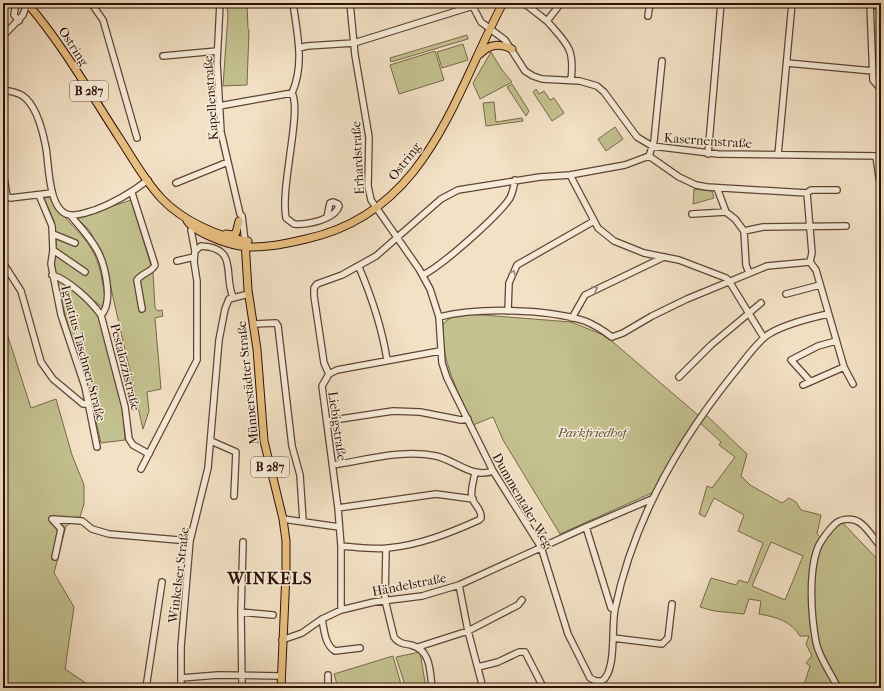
<svg xmlns="http://www.w3.org/2000/svg" width="884" height="691" viewBox="0 0 884 691" font-family="'IM FELL French Canon',serif">
  <style>
    .green { fill: #c3c18f; stroke: #78684a; fill-rule: evenodd }
    .lines { fill: none; stroke-linecap: round; stroke-linejoin: round }
    .minor-casing { stroke: #5e4434; stroke-width: 8 }
    .major-casing { stroke: #2d1004; stroke-width: 9 }
    .minor { stroke: #f7ecd9; stroke-width: 5.5 }
    .major { stroke: #eac082; stroke-width: 7 }
    .oneway { stroke: #9c8979 }
    .labels { text-anchor: middle; stroke-width: 3; stroke-linejoin: round; paint-order: stroke }
    .shield { fill: #f7ecd9; stroke: #6a5244; stroke-width: 1 }
    .shield-label { font-size: 12px; font-weight: bold; fill: #2d1004 }
    .street-label { font-size: 13px; fill: #2d1004; stroke: #f7ecd9 }
    .park-label { font-size: 13px; font-style: italic; fill: #624e35; stroke: #f7ecd9 }
    .district-label { font-size: 17px; font-weight: bold; letter-spacing: 1px; fill: #2d1004; stroke: #f7ecd9 }
  </style>
  <rect width="100%" height="100%" fill="#f3e1c5"/>
  <filter id="stains"><feTurbulence type="fractalNoise" baseFrequency=".005" numOctaves="4"/><feColorMatrix values="0 0 0 0 .2 0 0 0 0 .09 0 0 0 0 .02 0 0 0 .5 -.17"/></filter>
  <radialGradient id="worn" r=".72"><stop offset=".6" stop-color="#630" stop-opacity="0"/><stop offset="1" stop-color="#630" stop-opacity=".3"/></radialGradient>
  <!-- green -->
  <path class="green" d="M226,3H247L248,29L249,30L247,85L223,86L228,14Z
    M467,35L468,39L391,62L390,58Z
    M463,44L468,60L442,68L437,52Z
    M435,51L444,80L399,94L390,65Z
    M491,52L502,70L512,82L480,99L473,83Z
    M512,84L529,111L526,116L507,87Z
    M536,89L539,94L544,91L550,100L554,98L564,113L552,121L533,92Z
    M494,102L496,122L522,118L523,121L486,126L483,103Z
    M615,127L623,139L606,151L598,139Z
    M694,189L712,191L714,198L693,204Z
    M50,197C69,229 96,238 102,280C104,290 106,298 104,308L54,272L56,242L54,221L44,198Z
    M131,200L153,272L155,308L158,311L162,310L163,316L155,318L161,389L147,392L149,411L143,429L105,262L90,231L77,218Z
    M56,279L93,305L99,316L123,409L125,440L101,443L87,384L71,338Z
    M470,314L571,322L601,334L613,342L699,416L654,492L560,534L503,440L493,417L473,425C459,393 440,361 443,324C449,316 461,315 470,314Z
    M3,321L31,408L56,399L72,455L84,485V504L80,517L66,526L54,573L74,607L65,669L93,688H3Z
    M704,413L747,454L741,476L750,485L782,503L789,498L796,502L801,510L821,515L817,534L822,539L840,520L881,563V688H803L810,666L806,663L812,656L806,644L809,636H800C791,621 776,617 759,614L761,601L749,599L744,614L714,611L700,607L711,578L736,585L739,580L748,583L763,543L738,531L744,515L714,498L705,517L699,514L707,486L712,488L735,457L719,445L721,442L698,421ZM771,542L803,556L785,600L752,586Z
    M420,652L426,688H406L396,657Z
    M393,656L402,688H338L334,674Z"/>
  <g class="lines">
    <!-- minor casing -->
    <g class="minor-casing">
      <path id="minor" d="M16,3L14,15L19,21
        M91,3L103,20L137,138
        M220,3L217,63L221,132L240,214L242,216L245,241
        M350,3L355,55L369,137L368,186L371,200L419,269L430,289L439,317L442,363L447,378L493,471L541,547L568,634L590,678L596,681H602C617,671 611,626 615,609C633,522 679,441 734,373C744,361 754,346 766,336C781,325 810,318 828,314
        M471,3L481,22L505,40L525,71L533,76L542,79L580,81L597,86L604,92L637,137L652,146L718,154L881,156
        M524,3L547,21
        M561,3L547,21C567,44 575,48 571,80
        M870,3L873,80L878,86
        M871,5L881,6
        M648,16L650,3
        M3,36L23,15L27,3
        M299,48L307,46L354,43L473,6
        M163,56L217,51
        M787,63L873,71
        M3,90C10,91 17,92 23,96C37,106 43,132 46,148C49,164 48,214 71,215C78,216 88,212 95,210C114,203 131,193 148,180
        M292,93C302,111 280,188 286,218L294,224C306,225 335,220 339,206L338,204L333,202L330,203L327,217
        M219,106L292,93C305,64 297,33 293,3
        M708,154L721,3
        M778,155L792,3
        M649,156L679,177L696,185L707,187L807,193L811,190H837
        M876,156L881,191
        M3,172L7,196L10,198L52,193
        M570,175L598,228L614,241L644,253L679,260L726,278L729,281L764,338
        M176,183L228,162
        M717,188L726,212L735,219L744,231L746,265L749,273
        M132,193L155,265C152,272 142,273 137,280L142,309
        M807,193L812,253L810,262L816,270L844,367L853,384
        M39,195L52,226L53,250L51,264L61,315L85,387L97,447
        M692,214L726,212
        M71,216C80,227 90,237 97,250C105,264 114,303 101,315
        M193,227L191,230L195,251
        M744,231L763,227L846,226
        M53,234L75,243
        M53,250L85,272
        M177,261L194,257
        M3,263L21,291L41,362L53,379L83,404H88
        M359,267C372,298 382,327 387,360
        M52,275C69,280 91,301 101,315L125,407L129,439L133,445L149,454
        M423,275C443,265 498,216 510,198C513,192 514,186 515,180
        M786,294L820,285
        M508,311L509,283L517,265L594,221
        M439,317C478,307 547,309 585,321C595,325 604,331 612,337L623,333L652,316L687,299L767,266L810,262
        M572,318L585,295L664,257
        M253,324L276,323L278,326L292,446L300,475L303,521
        M329,374L324,363L314,296V288L317,284L342,275L376,256L441,199L458,190L540,177L570,175L625,165L649,156L654,141L662,61
        M679,377L711,345L761,303
        M810,381L791,360L818,346L836,341
        M803,385L844,367
        M327,421L393,411L420,412L461,420L468,419
        M211,441L236,452L234,496
        M333,465C366,460 403,449 436,456C455,460 472,479 493,471
        M141,469L197,360V281L194,262L195,251L201,246C239,248 223,275 233,297
        M338,508L436,494L473,499
        M283,519L339,527
        M586,527L611,608L615,609
        M341,546C356,547 373,550 388,548C420,545 450,533 479,520L481,518C482,509 474,505 472,498C470,490 474,480 475,472
        M386,549L385,600L394,637C398,643 404,644 411,645C431,650 430,671 432,688
        M55,557L61,529L52,519L82,521L92,529L109,534L190,541
        M459,585L468,631L483,688
        M341,610V546L338,508L322,386L329,374L337,370L440,351
        M241,612L273,615
        M322,619C324,630 325,645 335,651L360,648
        M613,638L662,644L668,638L672,604
        M282,640L302,633L322,619L341,610L374,602L422,596L459,585L586,527L652,499
        M418,647L468,631L518,605L522,600
        M478,667L498,662L519,652H525L543,687L540,688
        M328,675V688
        M181,678L218,675L281,676
        M146,688L162,582
        M181,688V647L190,541L208,468L219,340L225,309L229,299L249,294
        M242,688L241,612L243,542
        M838,688C831,673 819,658 816,642C811,615 808,569 819,545C823,538 828,531 834,525C839,519 851,517 859,522C867,527 874,539 881,547"/>
    </g>
    <!-- major casing -->
    <g class="major-casing">
      <path id="major" d="M27,3C63,45 90,93 120,139C133,159 145,181 162,199C182,220 219,238 248,241
        M480,54C490,44 499,43 512,49
        M186,218C189,231 227,244 240,246C262,249 285,244 306,239C427,213 453,97 503,3
        M226,234L233,235L236,233L239,221
        M245,241L248,290L257,349L264,441L283,519L286,541V573L281,688"/>
    </g>
    <!-- minor -->
    <use href="#minor" class="minor"/>
    <!-- major -->
    <use href="#major" class="major"/>
  </g>
  <!-- one-way arrows -->
  <defs><path id="oneway-chevron" d="M-2-3.5L2.5 0L-2 3.5" fill="none" stroke-width="1.6" stroke-linecap="round" stroke-linejoin="round"/></defs>
  <g class="oneway">
    <use href="#oneway-chevron" transform="translate(513 273) rotate(-66)"/>
    <use href="#oneway-chevron" transform="translate(595 289) rotate(-27)"/>
  </g>
  <g class="labels">
    <!-- shield labels -->
    <g class="shield">
      <rect x="70" y="81" width="38" height="20" rx="3"/>
      <rect x="251" y="457" width="38" height="20" rx="3"/>
    </g>
    <g class="shield-label">
      <text x="89" y="95">B 287</text>
      <text x="270" y="471">B 287</text>
    </g>
    <!-- street labels -->
    <g class="street-label">
      <text transform="translate(74 46) rotate(57)" y="5">Ostring</text>
      <text transform="translate(210 98) rotate(-94)" y="5">Kapellenstraße</text>
      <text transform="translate(708 140) rotate(4)" y="5">Kasernenstraße</text>
      <text transform="translate(357 158) rotate(-93)" y="5">Erhardstraße</text>
      <text transform="translate(404 161) rotate(-52)" y="5">Ostring</text>
      <text transform="translate(84 353) rotate(75)" y="5">Ignatius-Taschner-Straße</text>
      <text transform="translate(126 367) rotate(76)" y="5">Pestalozzistraße</text>
      <text transform="translate(247 383) rotate(-96)" y="5">Münnerstädter Straße</text>
      <text transform="translate(338 426) rotate(82)" y="5">Liebigstraße</text>
      <text transform="translate(523 500) rotate(60)" y="5">Dummentaler Weg</text>
      <text transform="translate(178 575) rotate(-83)" y="5">Winkelser Straße</text>
      <text transform="translate(409 584) rotate(-11)" y="5">Händelstraße</text>
    </g>
    <!-- park labels -->
    <g class="park-label">
      <text x="592" y="437">Parkfriedhof</text>
    </g>
    <!-- district labels -->
    <g class="district-label">
      <text x="270" y="584">WINKELS</text>
    </g>
  </g>
  <!-- margin -->
  <rect width="884" height="691" fill="none" stroke="#f3e1c5" stroke-width="16"/>
  <rect x="4" y="4" width="876" height="683" fill="none" stroke="#2d1004" stroke-width="2"/>
  <rect x="8" y="8" width="868" height="675" fill="none" stroke="#2d1004"/>
  <rect width="100%" height="100%" filter="url(#stains)"/>
  <rect width="100%" height="100%" fill="url(#worn)"/>
</svg>
